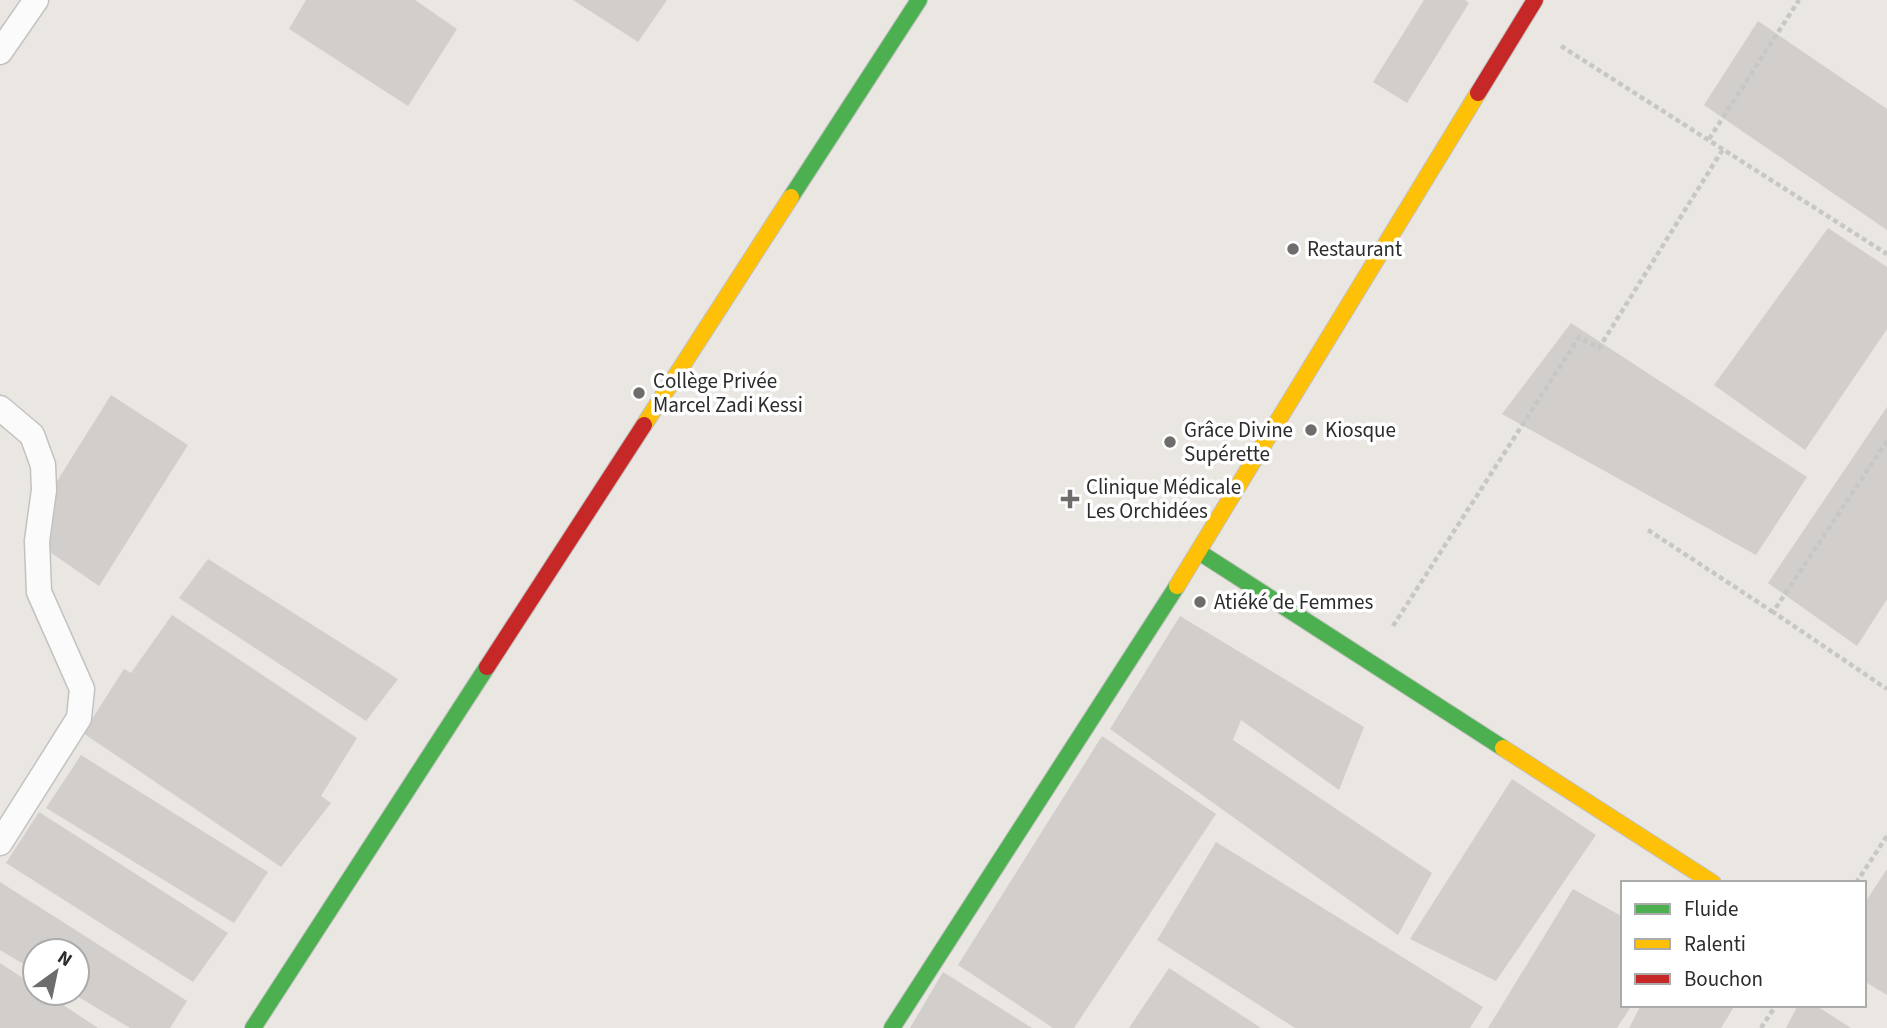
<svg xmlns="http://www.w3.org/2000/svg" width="1887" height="1028" viewBox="0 0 1887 1028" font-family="'Source Sans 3',sans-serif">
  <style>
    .building { fill: #d1cecb }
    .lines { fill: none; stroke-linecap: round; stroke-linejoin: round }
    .lane-casing { stroke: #c3c2c2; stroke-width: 27 }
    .fast-casing { stroke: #c3c2c2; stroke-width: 18 }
    .slow-casing { stroke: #c3c2c2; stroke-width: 18 }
    .jam-casing { stroke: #c3c2c2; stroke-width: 18 }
    .path { stroke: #c7c7c6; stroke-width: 4.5; stroke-dasharray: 5 3.5; stroke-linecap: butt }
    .lane { stroke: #fcfbfb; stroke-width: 24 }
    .fast { stroke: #4caf50; stroke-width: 16 }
    .slow { stroke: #ffc107; stroke-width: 16 }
    .jam { stroke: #c62828; stroke-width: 16 }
    .poi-dot { fill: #6e6d6c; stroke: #fff; stroke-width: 2.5 }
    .labels { text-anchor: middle; stroke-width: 7; stroke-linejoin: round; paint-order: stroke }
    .poi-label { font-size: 21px; fill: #2c2c2c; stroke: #fff; text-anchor: start }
  </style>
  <rect width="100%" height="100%" fill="#eae6e2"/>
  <!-- building -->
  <path class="building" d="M306,0H415L457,29L408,106L289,29Z
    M573,0H667L638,42Z
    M1424,0H1465L1469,3L1407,103L1373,82Z
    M1758,21L1887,109V230L1704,105Z
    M1828,228L1887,267V329L1805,450L1714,385Z
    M1571,323L1807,477L1756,555L1502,414Z
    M111,395L188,445L99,586L24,534Z
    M1887,407V599L1857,646L1768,583Z
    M208,559L398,679L366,721L179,598Z
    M172,615L357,738L321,796L331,803L281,867L83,733L124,669L131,673Z
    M1180,616L1364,727L1339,790L1241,720L1233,740L1432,873L1398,935L1110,729Z
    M1102,736L1216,814L1074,1028H1053L958,965Z
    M81,755L268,872L234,923L46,808Z
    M1512,779L1596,835L1496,981L1410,939Z
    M39,812L228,933L193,982L6,863Z
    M1216,842L1483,1007L1470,1028H1295L1157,940Z
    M1887,869V995L1864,981V904Z
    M0,882L187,1001L170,1028H130L72,993H77V951H35V971L0,950Z
    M1573,889L1623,917V1005H1632L1617,1028H1488Z
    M0,963L35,986V993H45L98,1028H0Z
    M1169,968L1261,1028H1129Z
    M943,972L1032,1028H910Z
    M1641,1005H1735L1721,1028H1629Z
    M1798,1005H1815L1851,1028H1786Z"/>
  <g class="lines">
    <!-- lane casing -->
    <g class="lane-casing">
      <path id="lane" d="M0,52L36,0
        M0,408L32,435L43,465L44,490L37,541L39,592L82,689L79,718L0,843"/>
    </g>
    <!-- fast casing -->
    <g class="fast-casing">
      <path id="fast" d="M791,197L919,0
        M1199,552L1503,748
        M253,1028L487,667
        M892,1028L1177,586"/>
    </g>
    <!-- slow casing -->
    <g class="slow-casing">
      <path id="slow" d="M644,425L791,197
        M1177,586L1478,93
        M1503,748L1713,883"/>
    </g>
    <!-- jam casing -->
    <g class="jam-casing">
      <path id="jam" d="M1478,93L1535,0
        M487,667L644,425"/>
    </g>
    <!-- path -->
    <path class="path" d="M1561,46L1887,254
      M1709,139L1799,0
      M1887,441L1773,612L1887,689
      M1648,530L1773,612
      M1393,626L1579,337L1599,348L1723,149
      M1856,883L1887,836
      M1761,1028L1776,1005"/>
    <!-- lane -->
    <use href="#lane" class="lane"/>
    <!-- fast -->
    <use href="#fast" class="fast"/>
    <!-- slow -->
    <use href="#slow" class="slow"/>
    <!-- jam -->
    <use href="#jam" class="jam"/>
  </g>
  <!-- markers -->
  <g class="poi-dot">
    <circle cx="1293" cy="249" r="7"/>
    <circle cx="639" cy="393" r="7"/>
    <circle cx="1311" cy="430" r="7"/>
    <circle cx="1170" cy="442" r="7"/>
    <path d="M1066.5 488.5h7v7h7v7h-7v7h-7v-7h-7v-7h7z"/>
    <circle cx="1200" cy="602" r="7"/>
  </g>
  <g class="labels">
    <!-- poi labels -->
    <g class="poi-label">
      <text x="1307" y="256">Restaurant</text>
      <text x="653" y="388">Collège Privée<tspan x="653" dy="24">Marcel Zadi Kessi</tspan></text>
      <text x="1184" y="437">Grâce Divine<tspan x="1184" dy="24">Supérette</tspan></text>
      <text x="1325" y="437">Kiosque</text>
      <text x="1086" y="494">Clinique Médicale<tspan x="1086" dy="24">Les Orchidées</tspan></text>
      <text x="1214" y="609">Atiéké de Femmes</text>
    </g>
  </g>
  <!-- legend -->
  <rect x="1621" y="881" width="245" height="126" fill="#ffffff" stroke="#ababab" stroke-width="2"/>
  <rect x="1635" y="904" width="35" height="10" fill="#4caf50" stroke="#ababab" stroke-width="2"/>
  <text x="1684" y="916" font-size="21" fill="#2c2c2c">Fluide</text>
  <rect x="1635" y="939" width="35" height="10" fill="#ffc107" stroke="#ababab" stroke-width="2"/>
  <text x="1684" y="951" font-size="21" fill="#2c2c2c">Ralenti</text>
  <rect x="1635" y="974" width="35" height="10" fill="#c62828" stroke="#ababab" stroke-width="2"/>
  <text x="1684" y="986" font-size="21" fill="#2c2c2c">Bouchon</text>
  <!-- north arrow -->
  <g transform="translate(56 972) rotate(33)"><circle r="33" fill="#ffffff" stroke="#ababab" stroke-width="2"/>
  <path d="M0-5L12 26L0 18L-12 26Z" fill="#6e6d6c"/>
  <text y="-10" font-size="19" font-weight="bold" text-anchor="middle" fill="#2c2c2c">N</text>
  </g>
</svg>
